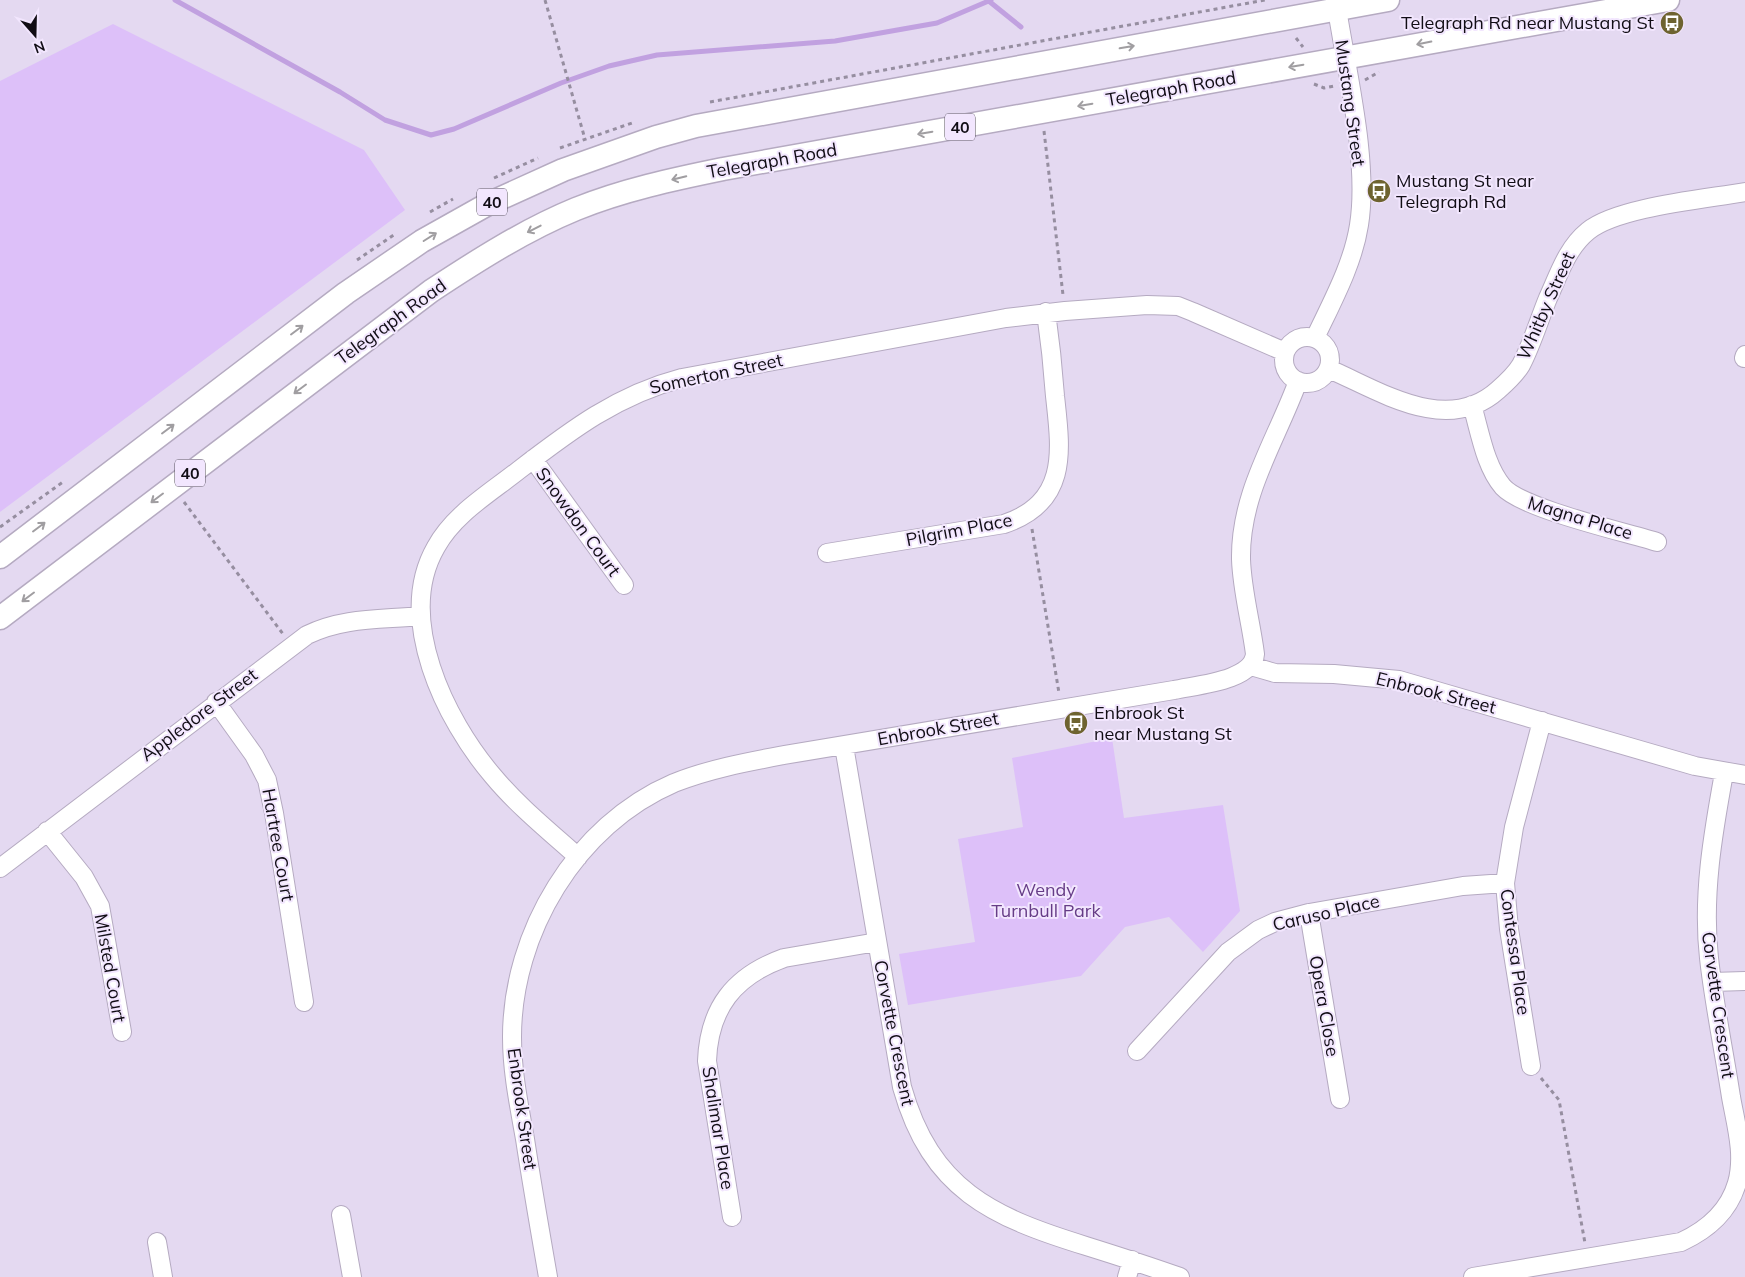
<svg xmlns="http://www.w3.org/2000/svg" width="1745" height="1277" viewBox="0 0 1745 1277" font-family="Mulish,sans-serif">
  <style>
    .green { fill: #ddc0f9 }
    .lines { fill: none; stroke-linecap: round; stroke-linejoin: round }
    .stream { stroke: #c1a1e0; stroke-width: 5 }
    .minor-casing { stroke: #b5aac1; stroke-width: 20 }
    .major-casing { stroke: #b5aac1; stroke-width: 25 }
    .path { stroke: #968ea0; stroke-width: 3; stroke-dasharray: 4 4; stroke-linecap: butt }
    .minor { stroke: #fff; stroke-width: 18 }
    .major { stroke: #fff; stroke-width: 22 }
    .oneway { stroke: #a09ea1 }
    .labels { text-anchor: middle; stroke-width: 4; stroke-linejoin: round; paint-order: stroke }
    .shield { fill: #f2e6fe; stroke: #544e5b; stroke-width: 1 }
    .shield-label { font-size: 16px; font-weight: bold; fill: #110d15 }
    .poi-label { font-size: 18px; fill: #110d15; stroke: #f2e6fe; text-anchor: start }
    .street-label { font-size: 18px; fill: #110d15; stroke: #f2e6fe }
    .park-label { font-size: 18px; fill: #663c87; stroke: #f2e6fe }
  </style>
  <rect width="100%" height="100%" fill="#e4d9f1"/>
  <!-- green -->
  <path class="green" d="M113,24L364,150L405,210L0,512V81Z
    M1112,738L1124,818L1223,805L1240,911L1203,952L1169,917L1125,927L1081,976L908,1005L899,954L975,942L958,839L1023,827L1012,758Z"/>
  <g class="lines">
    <!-- stream -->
    <path class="stream" d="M175,0L340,92L385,120L431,135L454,129L561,83L609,66L657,55L835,41L937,23L991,0
      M990,2L1021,27"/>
    <!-- minor casing -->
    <g class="minor-casing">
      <path id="minor" d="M1284 360a23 23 0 1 1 46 0a23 23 0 1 1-46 0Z
        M1315,338C1332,302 1353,264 1359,225C1369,162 1347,73 1337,9
        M1744,358L1745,355
        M1329,369C1380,391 1447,436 1498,390C1506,383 1515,375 1521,365C1532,344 1539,320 1548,298C1559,274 1567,248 1588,231C1617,207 1706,199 1745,192
        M1472,405C1480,432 1485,466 1503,487C1523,509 1625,532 1657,542
        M533,459L624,585
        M827,553L1004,524C1069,502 1061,451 1055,396C1053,368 1050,340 1046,312
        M1251,666L1275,673L1334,674L1399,680L1695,766L1745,775
        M216,702L254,755L267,780L274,813L304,1002
        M844,746L902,1087C931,1190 992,1217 1086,1246C1118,1256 1149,1266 1180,1277
        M47,831L84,877L100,906L122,1032
        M578,857C549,831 518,806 493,776C445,720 395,618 436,547C454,514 490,493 519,470C571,430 617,395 682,378L1006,318L1065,311L1147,305L1178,306L1193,312L1285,352
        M0,868L307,635C344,617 381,620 421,616
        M1309,913L1340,1099
        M1712,982L1745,981
        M1137,1051L1228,952L1258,930L1275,922L1309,913L1463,886L1505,883
        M1531,1066L1509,929L1505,883L1514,827L1542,721
        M341,1215L352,1277
        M732,1217L707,1061C709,1008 734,976 784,958L877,942
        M157,1242L163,1277
        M548,1277C540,1231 532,1185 525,1139C519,1105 512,1072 512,1037C512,933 576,825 674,783C709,769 747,762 784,755L1174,690C1196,685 1253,681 1255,654C1251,622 1242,591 1241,559C1240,493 1276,441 1298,381
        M1127,1277L1132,1260
        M1473,1277L1681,1242C1707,1230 1729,1211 1737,1183C1745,1155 1736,1125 1731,1097C1724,1051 1714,1004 1709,958C1702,896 1713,833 1724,773"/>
    </g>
    <!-- major casing -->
    <g class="major-casing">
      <path id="major" d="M0,557L346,293L422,241L488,204L563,170L656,137L696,126L1388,0
        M0,618L431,291C478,260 525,230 576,209C623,190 674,179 723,169L1668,0"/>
    </g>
    <!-- path -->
    <path class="path" d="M545,0L585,139
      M1296,38L1303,47
      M1365,80L1379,72
      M1314,84L1324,88L1334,86
      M710,102L1265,0
      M1044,131L1063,295
      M560,148L632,123
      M494,178L538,158
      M430,212L453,199
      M357,260L395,234
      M184,502L283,634
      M0,527L63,482
      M1032,529L1059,693
      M1541,1078L1559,1100L1585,1243"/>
    <!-- minor -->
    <use href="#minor" class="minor"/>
    <!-- major -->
    <use href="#major" class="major"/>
  </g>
  <!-- one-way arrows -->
  <defs><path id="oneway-shaft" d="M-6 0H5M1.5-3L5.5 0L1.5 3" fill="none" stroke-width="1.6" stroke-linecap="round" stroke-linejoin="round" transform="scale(1.25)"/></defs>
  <g class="oneway">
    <use href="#oneway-shaft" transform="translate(1424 43) rotate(169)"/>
    <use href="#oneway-shaft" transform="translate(1127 47) rotate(-10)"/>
    <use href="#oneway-shaft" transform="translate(1296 66) rotate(170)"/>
    <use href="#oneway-shaft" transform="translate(1085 105) rotate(170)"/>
    <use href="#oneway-shaft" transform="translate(925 133) rotate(170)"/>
    <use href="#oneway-shaft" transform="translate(679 178) rotate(166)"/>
    <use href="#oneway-shaft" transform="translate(534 229) rotate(153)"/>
    <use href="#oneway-shaft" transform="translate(430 237) rotate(-32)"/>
    <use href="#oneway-shaft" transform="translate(297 330) rotate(-37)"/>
    <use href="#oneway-shaft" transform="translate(300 389) rotate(143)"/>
    <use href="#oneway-shaft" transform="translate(168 429) rotate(-37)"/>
    <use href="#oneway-shaft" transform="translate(157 498) rotate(143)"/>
    <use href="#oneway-shaft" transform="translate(39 527) rotate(-37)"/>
    <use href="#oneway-shaft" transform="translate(28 597) rotate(143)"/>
  </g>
  <!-- icons -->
  <defs>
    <g id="bus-disc" transform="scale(1.25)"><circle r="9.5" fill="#6e6330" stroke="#f2e6fe"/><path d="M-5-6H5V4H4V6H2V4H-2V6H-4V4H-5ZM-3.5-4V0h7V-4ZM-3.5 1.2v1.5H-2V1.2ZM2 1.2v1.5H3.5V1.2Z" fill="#fff"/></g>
  </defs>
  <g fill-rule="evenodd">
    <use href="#bus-disc" x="1672" y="23"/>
    <use href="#bus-disc" x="1379" y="191"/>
    <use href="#bus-disc" x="1076" y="723"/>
  </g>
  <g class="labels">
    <!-- shield labels -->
    <g class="shield">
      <rect x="945" y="113.5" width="30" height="27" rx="4"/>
      <rect x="477" y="188.5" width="30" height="27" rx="4"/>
      <rect x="175" y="459.5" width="30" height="27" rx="4"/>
    </g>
    <g class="shield-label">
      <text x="960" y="133">40</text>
      <text x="492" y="208">40</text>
      <text x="190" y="479">40</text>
    </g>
    <!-- poi labels -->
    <g class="poi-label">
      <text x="1654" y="29" text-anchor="end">Telegraph Rd near Mustang St</text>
      <text x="1396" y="187">Mustang St near<tspan x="1396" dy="21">Telegraph Rd</tspan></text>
      <text x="1094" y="719">Enbrook St<tspan x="1094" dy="21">near Mustang St</tspan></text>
    </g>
    <!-- street labels -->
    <g class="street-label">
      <text transform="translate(1171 89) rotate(-10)" y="6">Telegraph Road</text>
      <text transform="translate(1350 103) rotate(82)" y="6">Mustang Street</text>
      <text transform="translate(772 161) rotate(-10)" y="6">Telegraph Road</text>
      <text transform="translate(1546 306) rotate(-66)" y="6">Whitby Street</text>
      <text transform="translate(391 322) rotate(-36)" y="6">Telegraph Road</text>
      <text transform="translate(716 374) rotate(-12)" y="6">Somerton Street</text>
      <text transform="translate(1580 518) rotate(17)" y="6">Magna Place</text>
      <text transform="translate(578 522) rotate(54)" y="6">Snowdon Court</text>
      <text transform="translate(959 530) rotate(-11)" y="6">Pilgrim Place</text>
      <text transform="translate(1436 693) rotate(14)" y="6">Enbrook Street</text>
      <text transform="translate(199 715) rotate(-37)" y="6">Appledore Street</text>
      <text transform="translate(938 729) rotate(-10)" y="6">Enbrook Street</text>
      <text transform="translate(278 845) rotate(80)" y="6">Hartree Court</text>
      <text transform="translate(1326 913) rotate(-13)" y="6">Caruso Place</text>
      <text transform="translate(1515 952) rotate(82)" y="6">Contessa Place</text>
      <text transform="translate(110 968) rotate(80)" y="6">Milsted Court</text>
      <text transform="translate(1718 1005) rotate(82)" y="6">Corvette Crescent</text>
      <text transform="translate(1324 1006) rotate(80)" y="6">Opera Close</text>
      <text transform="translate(894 1033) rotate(79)" y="6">Corvette Crescent</text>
      <text transform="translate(522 1109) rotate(82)" y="6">Enbrook Street</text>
      <text transform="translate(718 1128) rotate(81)" y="6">Shalimar Place</text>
    </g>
    <!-- park labels -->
    <g class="park-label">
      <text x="1046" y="896">Wendy<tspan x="1046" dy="21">Turnbull Park</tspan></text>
    </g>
  </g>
  <!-- north arrow -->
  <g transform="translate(35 35) rotate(160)" stroke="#f2e6fe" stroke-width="4" paint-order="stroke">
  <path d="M0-4L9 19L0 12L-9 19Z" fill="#110d15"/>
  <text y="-8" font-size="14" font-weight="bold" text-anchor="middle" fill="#110d15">N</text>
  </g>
</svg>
